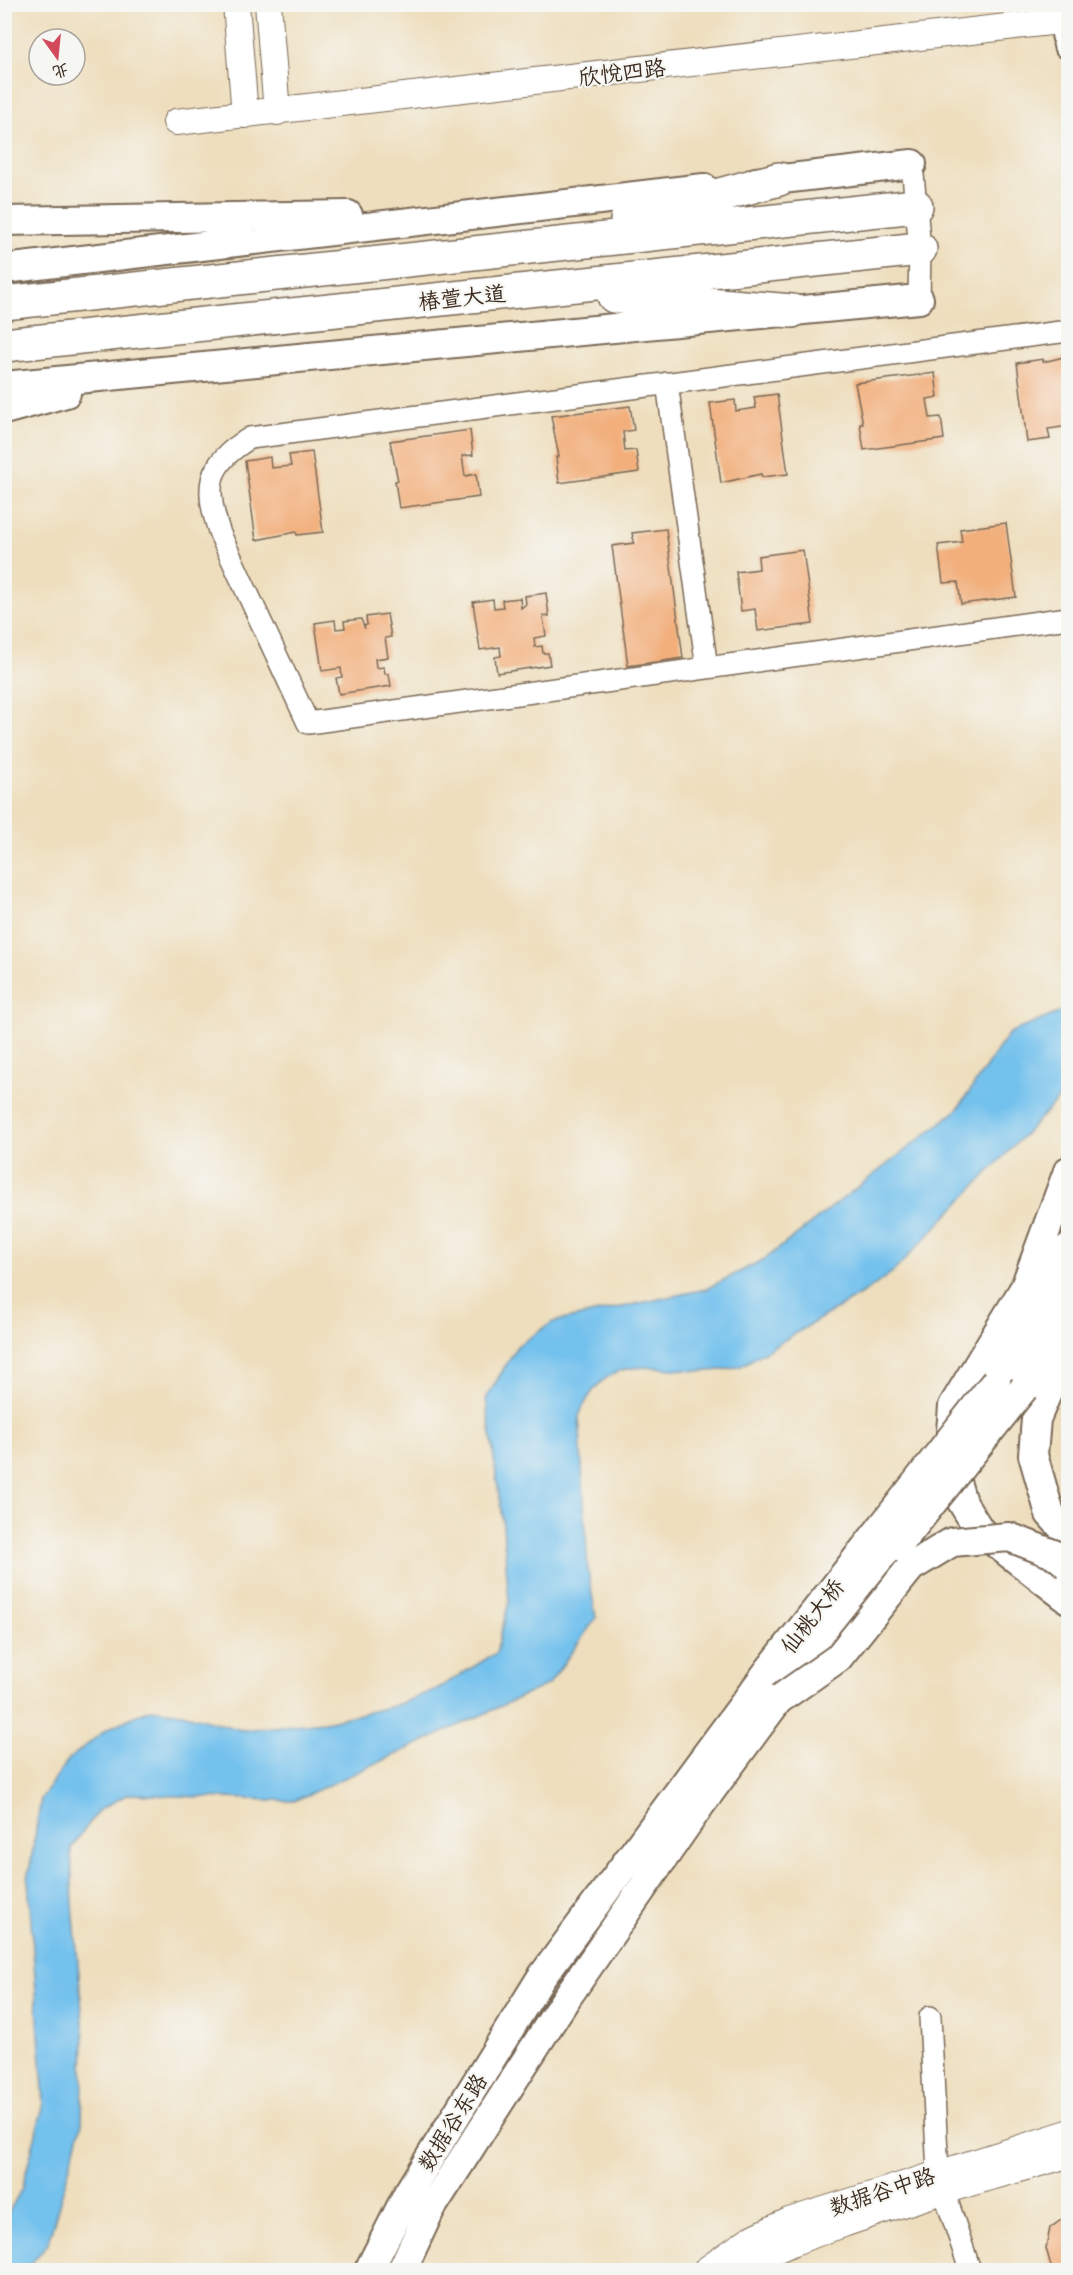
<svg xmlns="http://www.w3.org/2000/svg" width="1073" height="2275" viewBox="0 0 1073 2275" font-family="Dekko,'LXGW WenKai TC',sans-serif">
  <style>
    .water { fill: #73c1ed; stroke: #577686; stroke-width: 1.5 }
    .building { fill: #f2af7b }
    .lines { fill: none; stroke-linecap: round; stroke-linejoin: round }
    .minor-casing { stroke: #7a6956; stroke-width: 24 }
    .tertiary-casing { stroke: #7a6956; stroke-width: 28 }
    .secondary-casing { stroke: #7a6956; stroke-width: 32 }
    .trunk-casing { stroke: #7a6956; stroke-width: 36 }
    .minor { stroke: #fff; stroke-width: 21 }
    .tertiary { stroke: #fff; stroke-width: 26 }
    .secondary { stroke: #fff; stroke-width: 28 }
    .trunk { stroke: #fff; stroke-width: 33 }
    .secondary-bridge-casing { stroke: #7a6956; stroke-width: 32; stroke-linecap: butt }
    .secondary-bridge { stroke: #fff; stroke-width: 28 }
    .labels { text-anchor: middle; stroke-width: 4.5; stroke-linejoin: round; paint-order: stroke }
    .street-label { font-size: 22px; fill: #3b2a1e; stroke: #f6f6f2 }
  </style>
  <rect width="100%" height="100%" fill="#f6f6f2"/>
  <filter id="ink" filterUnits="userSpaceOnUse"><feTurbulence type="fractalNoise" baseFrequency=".0167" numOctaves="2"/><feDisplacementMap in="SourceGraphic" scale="12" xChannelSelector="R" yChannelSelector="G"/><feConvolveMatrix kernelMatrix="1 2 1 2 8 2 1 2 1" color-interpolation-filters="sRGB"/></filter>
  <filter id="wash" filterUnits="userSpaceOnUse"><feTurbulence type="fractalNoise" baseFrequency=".008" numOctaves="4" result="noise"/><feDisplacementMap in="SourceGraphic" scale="24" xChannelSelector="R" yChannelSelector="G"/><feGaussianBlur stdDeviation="1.35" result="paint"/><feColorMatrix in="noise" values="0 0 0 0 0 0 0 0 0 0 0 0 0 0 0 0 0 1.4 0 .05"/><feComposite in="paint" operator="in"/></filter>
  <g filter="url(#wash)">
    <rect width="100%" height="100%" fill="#eedebd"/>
    <!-- water -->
    <path class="water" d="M1068,1009V1089L894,1271L868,1290L741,1366C676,1386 612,1333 579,1416L588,1570L596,1618L549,1684L294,1801L128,1794L99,1810L71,1848L73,1905L84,2034L82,2123L48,2243L26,2270H5V2219L22,2188L44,2103L28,1879L41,1799L69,1759L107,1729L150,1709L182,1713L242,1730L325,1722L394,1706L437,1689L496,1653L509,1602L503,1526L486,1399L517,1346L553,1322L706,1289L765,1259L957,1110L1009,1033Z"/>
    <g id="blocks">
      <!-- building -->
      <path class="building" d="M1068,356V426L1048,429L1050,439L1027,442L1017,363L1043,359V362Z
        M935,373L938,397L927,399L930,418L941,417L944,439L864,450L860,424H863L855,383Z
        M777,394L788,474L762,477L761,474L721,483L710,403L735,400L736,411L756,408L754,397Z
        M630,406L634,430L623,432L625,451L636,450L639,472L559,483L556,457H559L551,416Z
        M470,430L473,455L462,456L465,476L476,474L479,497L399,508L395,481H398L390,441Z
        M312,452L323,532L297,535L296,532L256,540L245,461L270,457L271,468L291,466L289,455Z
        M1006,523L1016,597L961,604L958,582L943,583L938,545L962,542L960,529Z
        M666,529L683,658L628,666L612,546L634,543L632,533Z
        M803,550L813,624L758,631L755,609L741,611L736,572L759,569L758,556Z
        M546,593L549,616H543L546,636L534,638L535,647L542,646L543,653H548L550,665L497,673L495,657L501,656L500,647L480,650L473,602L493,599L494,608L503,607L502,600L520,598L521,608L526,604L525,596Z
        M387,614L391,637L385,638L388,657L375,659L376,668L384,667L385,674H389L391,686L339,694L336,678L342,677L341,668L322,671L315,623L335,620L336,629L345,628L344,621L361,619L365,629L364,626L367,625L366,617Z
        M1068,2215V2270H1052L1046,2248L1050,2228Z"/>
    </g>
  </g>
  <g filter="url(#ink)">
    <use href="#blocks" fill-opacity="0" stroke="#7a6956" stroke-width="1.5"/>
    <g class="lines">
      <!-- minor casing -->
      <g class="minor-casing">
        <path id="minor" d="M912,164L920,249L919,299
          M1068,331L250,438C206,464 204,487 220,534L308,723L1068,618
          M667,383L707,668
          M930,2017L938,2173L970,2270"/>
      </g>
      <!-- tertiary casing -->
      <g class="tertiary-casing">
        <path id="tertiary" d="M236,4L245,115
          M268,4L277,112
          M176,122L1068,20
          M706,2270L749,2240L789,2221L1068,2133
          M742,2270C777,2245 818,2233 858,2219C928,2194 998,2175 1068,2155"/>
      </g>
      <!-- secondary casing -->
      <g class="secondary-casing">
        <path id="secondary" d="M1061,4L1068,45
          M756,182L912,164
          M4,221L348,215
          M4,269L704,188
          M4,386L919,299
          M4,410L66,393
          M1068,1171L1025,1287L953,1406L949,1458L962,1502L980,1531L1068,1599
          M1068,1357L1050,1386L1036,1419L1033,1455L1050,1514L1068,1534
          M996,1381C1026,1342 1052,1294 1068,1248
          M1024,1388L1068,1307
          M369,2270L408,2193L541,1978L766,1674L881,1528
          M402,2270L430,2210L565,2000L701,1804L819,1645L897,1547"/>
      </g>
      <!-- trunk casing -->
      <g class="trunk-casing">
        <path id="trunk" d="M627,220L779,179
          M614,296L792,311
          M4,303L916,206
          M4,345L920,249"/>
      </g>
      <!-- minor -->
      <use href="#minor" class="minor"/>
      <!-- tertiary -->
      <use href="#tertiary" class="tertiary"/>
      <!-- secondary -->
      <use href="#secondary" class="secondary"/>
      <!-- trunk -->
      <use href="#trunk" class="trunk"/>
      <!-- secondary-bridge casing -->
      <g class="secondary-bridge-casing">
        <path id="secondary-bridge" d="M881,1528L996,1381
          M897,1547L1024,1388
          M781,1698L838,1658L911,1567L952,1542L1009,1537L1056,1555L1068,1565"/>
      </g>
      <!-- secondary-bridge -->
      <use href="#secondary-bridge" class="secondary-bridge"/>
    </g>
  </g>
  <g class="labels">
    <!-- street labels -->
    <g class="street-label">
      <text transform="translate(622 72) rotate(-7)" y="8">欣悦四路</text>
      <text transform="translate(462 297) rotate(-6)" y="8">椿萱大道</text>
      <text transform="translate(812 1616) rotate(-52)" y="8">仙桃大桥</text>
      <text transform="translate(452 2122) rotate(-58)" y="8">数据谷东路</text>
      <text transform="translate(882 2191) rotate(-18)" y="8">数据谷中路</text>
    </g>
  </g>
  <!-- margin -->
  <rect width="1073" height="2275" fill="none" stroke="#f6f6f2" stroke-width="24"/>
  <!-- north arrow -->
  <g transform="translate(57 57) rotate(165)"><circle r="28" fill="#f6f6f2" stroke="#aba49d" stroke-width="1.5"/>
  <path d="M0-4.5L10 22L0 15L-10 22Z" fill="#d1495b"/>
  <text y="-9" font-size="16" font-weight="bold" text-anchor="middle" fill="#3b2a1e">北</text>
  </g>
</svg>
